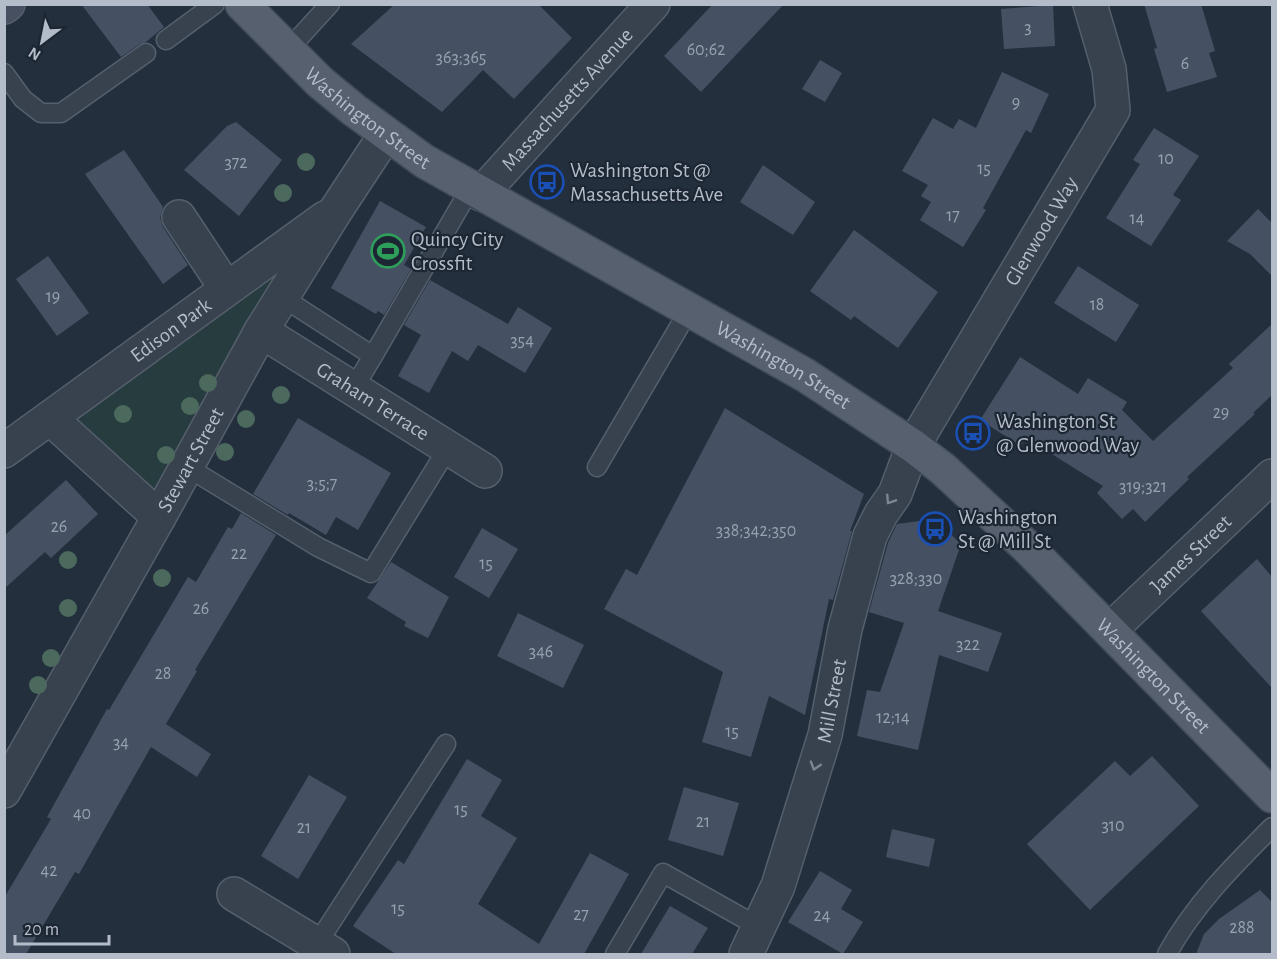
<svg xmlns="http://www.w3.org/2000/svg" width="1277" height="959" viewBox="0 0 1277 959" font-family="'Alegreya Sans',sans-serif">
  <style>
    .green { fill: #263c3f }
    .building { fill: #455162 }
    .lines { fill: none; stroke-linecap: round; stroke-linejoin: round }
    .lane-casing { stroke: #565f6c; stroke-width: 21 }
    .street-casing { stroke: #565f6c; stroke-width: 36 }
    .secondary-casing { stroke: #565f6c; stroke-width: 36 }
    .primary-casing { stroke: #414a57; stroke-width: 36 }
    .lane { stroke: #38414e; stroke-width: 18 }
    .street { stroke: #38414e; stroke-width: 33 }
    .secondary { stroke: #465061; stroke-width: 33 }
    .primary { stroke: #56606e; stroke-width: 33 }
    .tree { fill: #4b6a5d }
    .oneway { stroke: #7c8592 }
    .labels { text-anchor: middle; stroke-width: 4.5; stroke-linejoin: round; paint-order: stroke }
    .number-label { font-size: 18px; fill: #98a1af }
    .street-label { font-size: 21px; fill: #b4bcc9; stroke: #1d2633 }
    .poi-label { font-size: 21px; fill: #b4bcc9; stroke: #1d2633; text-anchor: start }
  </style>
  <rect width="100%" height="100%" fill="#242f3e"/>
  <!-- green -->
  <path class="green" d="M288,262L159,495L66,416Z"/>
  <!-- building -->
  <path class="building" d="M81,4H147L164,27L146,42L140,44L121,57Z
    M395,4H538L572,38L514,99L483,70L442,112L351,44Z
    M713,4H784L701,92L664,56Z
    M1144,4H1201L1215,51L1209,53L1217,77L1167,92L1154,49L1157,48Z
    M1053,5L1055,46L1004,49L1001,9Z
    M820,60L842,73L825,102L802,89Z
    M1002,72L1049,94L1031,133L1026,130L983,208L986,210L963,247L920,220L931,202L921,196L928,185L902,171L933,118L953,129L959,119L976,128Z
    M236,122L282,160L239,216L184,170L227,126Z
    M1154,128L1199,156L1173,195L1181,200L1151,246L1106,218L1140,164L1133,160Z
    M124,150L163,207L160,218L163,227L188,265L163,284L85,174Z
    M763,165L815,202L793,235L740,202Z
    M380,201L426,227L404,265L411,269L384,315L378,311L376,314L331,288Z
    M1258,209L1272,223V276L1250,254L1227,241Z
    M854,230L938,292L898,348L854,316L851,320L810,291Z
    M48,256L89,313L57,336L16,279Z
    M1078,266L1139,305L1116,342L1054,303Z
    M430,280L508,324L518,307L552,328L525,373L478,345L468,361L452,351L429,393L398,376L421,335L404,325Z
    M1272,324V395L1253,413L1255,414L1187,477L1189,479L1145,522L1133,509L1122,519L1097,493L1103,486L1026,438L1021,446L980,420L1020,357L1078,394L1088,378L1127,402L1122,410L1153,441L1233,368L1229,364Z
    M725,408L864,494L850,531H852L833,600L829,599L805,715L769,696L751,757L702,742L723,672L604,609L626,569L637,575Z
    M298,418L391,473L358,530L336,517L326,535L289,513L288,515L253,494Z
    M66,480L98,514L51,558L45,552L4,589V536Z
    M241,513L276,535L195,670L197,671L166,724L211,754L197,777L151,747L79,874L75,872L26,954H4V898L51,819L47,817L107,709L109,710L188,577L196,582L228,527L232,529Z
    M935,519L961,544L938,611L1002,633L988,672L939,655L918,750L857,736L867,690L880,692L904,623L869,612L888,543L897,524Z
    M482,528L518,549L489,598L454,577Z
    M1257,559L1272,577V688L1201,611Z
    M391,562L449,597L428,638L404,626L406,622L367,598Z
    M518,613L584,645L563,688L497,656Z
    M1152,756L1199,806L1090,910L1027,844L1115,761L1130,776Z
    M467,759L502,780L481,816L517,838L478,904L539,944L590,853L629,874L584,954H396L353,926L398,860L404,864Z
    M309,775L347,797L298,879L261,856Z
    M684,787L739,803L723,856L668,840Z
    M892,829L935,839L929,867L886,857Z
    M820,871L852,890L841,909L863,922L843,954L788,922Z
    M1260,890L1272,902V954H1196L1204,934L1219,919Z
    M670,906L708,928L692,954H641Z"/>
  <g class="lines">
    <!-- lane casing -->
    <g class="lane-casing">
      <path id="lane" d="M166,40L215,4
        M288,50L330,4
        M4,73L23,99L41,113H61L146,53
        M282,297L373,356L470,189
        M353,389L373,356
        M187,467L318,547L371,573L448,448
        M597,467L689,310
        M317,944L446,744
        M615,954L663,873L759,927
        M1167,954C1194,905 1233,866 1272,827"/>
    </g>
    <!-- street casing -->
    <g class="street-casing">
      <g id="street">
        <path id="s1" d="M481,194L653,4"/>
        <path d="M179,217L226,288"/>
        <path id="s2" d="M261,331L485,471"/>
        <path d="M50,418L159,517"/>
        <path id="s3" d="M4,451L325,218"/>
        <path id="s4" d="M1110,630L1272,476"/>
        <path id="s5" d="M4,791L159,517L261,331L336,210L386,134"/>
        <path d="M234,894L333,954"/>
        <path id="s6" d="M746,954L778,886L825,735L845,629L870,536L881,514L895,494L913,446L1113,110L1109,69L1090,4"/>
      </g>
    </g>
    <!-- secondary casing -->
    <g class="secondary-casing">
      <path id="secondary" d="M4,7L8,4"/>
    </g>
    <!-- primary casing -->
    <g class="primary-casing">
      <g id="primary">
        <path id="s7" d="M242,4L320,82L354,110L424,161L805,375L913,446L943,469L1027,547L1272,796"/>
      </g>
    </g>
    <!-- lane -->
    <use href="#lane" class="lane"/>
    <!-- street -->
    <use href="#street" class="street"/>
    <!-- secondary -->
    <use href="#secondary" class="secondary"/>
    <!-- primary -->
    <use href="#primary" class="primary"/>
  </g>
  <!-- trees -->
  <g class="tree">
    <circle cx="306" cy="162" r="9"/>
    <circle cx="283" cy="193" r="9"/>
    <circle cx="208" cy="383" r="9"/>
    <circle cx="281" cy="395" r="9"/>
    <circle cx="190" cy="406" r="9"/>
    <circle cx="123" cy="414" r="9"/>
    <circle cx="246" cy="419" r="9"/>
    <circle cx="225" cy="452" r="9"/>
    <circle cx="166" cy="455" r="9"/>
    <circle cx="68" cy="560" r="9"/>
    <circle cx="162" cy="578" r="9"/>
    <circle cx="68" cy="608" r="9"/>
    <circle cx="51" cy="658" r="9"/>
    <circle cx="38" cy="685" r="9"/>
  </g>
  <!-- one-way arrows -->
  <defs><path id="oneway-chevron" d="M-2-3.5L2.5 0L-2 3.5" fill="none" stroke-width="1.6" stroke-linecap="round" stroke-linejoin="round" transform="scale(1.5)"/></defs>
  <g class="oneway">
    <use href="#oneway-chevron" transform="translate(890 500) rotate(123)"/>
    <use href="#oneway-chevron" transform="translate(815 766) rotate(107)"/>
  </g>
  <!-- icons -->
  <defs>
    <g id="bus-ring" transform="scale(1.725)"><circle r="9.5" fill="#1d2633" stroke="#1a4fb4" stroke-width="1.5"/><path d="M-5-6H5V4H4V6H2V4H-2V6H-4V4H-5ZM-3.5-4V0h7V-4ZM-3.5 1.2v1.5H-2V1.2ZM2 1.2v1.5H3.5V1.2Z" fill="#1a4fb4"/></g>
    <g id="stadium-ring" transform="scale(1.725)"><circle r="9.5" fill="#1d2633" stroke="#2e9e5b" stroke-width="1.5"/><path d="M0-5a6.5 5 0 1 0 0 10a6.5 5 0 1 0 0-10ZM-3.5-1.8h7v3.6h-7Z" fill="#2e9e5b"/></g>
  </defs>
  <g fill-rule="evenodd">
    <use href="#bus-ring" x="547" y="182"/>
    <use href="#stadium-ring" x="388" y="251"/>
    <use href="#bus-ring" x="973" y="433"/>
    <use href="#bus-ring" x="935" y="529"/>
  </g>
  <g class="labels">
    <!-- number labels -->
    <g class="number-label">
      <text x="1028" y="33">3</text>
      <text x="706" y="55">60;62</text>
      <text x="461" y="63">363;365</text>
      <text x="1185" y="69">6</text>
      <text x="1016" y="108">9</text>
      <text x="1166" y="164">10</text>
      <text x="236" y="168">372</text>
      <text x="984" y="174">15</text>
      <text x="953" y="221">17</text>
      <text x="1137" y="224">14</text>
      <text x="53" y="302">19</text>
      <text x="1097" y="310">18</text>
      <text x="522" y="346">354</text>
      <text x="1221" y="418">29</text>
      <text x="322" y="489">3;5;7</text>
      <text x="1143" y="492">319;321</text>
      <text x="59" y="532">26</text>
      <text x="756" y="536">338;342;350</text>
      <text x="239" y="559">22</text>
      <text x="486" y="569">15</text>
      <text x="916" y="584">328;330</text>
      <text x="201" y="614">26</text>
      <text x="968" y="650">322</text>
      <text x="541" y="657">346</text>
      <text x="163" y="679">28</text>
      <text x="893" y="723">12;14</text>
      <text x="732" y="737">15</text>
      <text x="121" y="748">34</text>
      <text x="461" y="815">15</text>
      <text x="82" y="819">40</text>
      <text x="703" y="827">21</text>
      <text x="1113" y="831">310</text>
      <text x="304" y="833">21</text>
      <text x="49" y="876">42</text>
      <text x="398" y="914">15</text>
      <text x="581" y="920">27</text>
      <text x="822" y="921">24</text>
      <text x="1242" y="933">288</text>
    </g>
    <!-- street labels -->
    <g class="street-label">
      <text dy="7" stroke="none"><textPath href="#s1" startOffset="128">Massachusetts Avenue</textPath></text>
      <text dy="7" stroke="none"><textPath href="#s7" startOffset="170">Washington Street</textPath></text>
      <text dy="7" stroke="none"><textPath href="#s6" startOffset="788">Glenwood Way</textPath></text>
      <text dy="7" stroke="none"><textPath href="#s3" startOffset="206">Edison Park</textPath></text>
      <text dy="7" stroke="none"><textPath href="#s7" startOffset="654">Washington Street</textPath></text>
      <text dy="7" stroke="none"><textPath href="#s2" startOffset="132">Graham Terrace</textPath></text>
      <text dy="7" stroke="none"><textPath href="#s5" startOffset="380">Stewart Street</textPath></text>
      <text dy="7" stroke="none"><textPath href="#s4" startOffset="111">James Street</textPath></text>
      <text dy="7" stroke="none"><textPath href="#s7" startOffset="1140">Washington Street</textPath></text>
      <text dy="7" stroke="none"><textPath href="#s6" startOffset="268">Mill Street</textPath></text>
    </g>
    <!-- poi labels -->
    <g class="poi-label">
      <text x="570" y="177">Washington St @<tspan x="570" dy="24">Massachusetts Ave</tspan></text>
      <text x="411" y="246">Quincy City<tspan x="411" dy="24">Crossfit</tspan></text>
      <text x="996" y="428">Washington St<tspan x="996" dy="24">@ Glenwood Way</tspan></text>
      <text x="958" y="524">Washington<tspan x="958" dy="24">St @ Mill St</tspan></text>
    </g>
  </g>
  <!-- border -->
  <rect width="1277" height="959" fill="none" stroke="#b4bcc9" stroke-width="12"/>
  <!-- north arrow -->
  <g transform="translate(42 42) rotate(212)" stroke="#1d2633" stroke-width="4.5" paint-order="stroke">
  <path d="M0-4.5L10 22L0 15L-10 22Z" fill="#b4bcc9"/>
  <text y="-9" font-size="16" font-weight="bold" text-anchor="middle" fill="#b4bcc9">N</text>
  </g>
  <!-- scale -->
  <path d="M15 935v9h94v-9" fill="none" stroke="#b4bcc9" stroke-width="3"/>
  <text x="24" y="935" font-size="18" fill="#b4bcc9" stroke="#1d2633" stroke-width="4.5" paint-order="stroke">20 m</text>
</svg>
